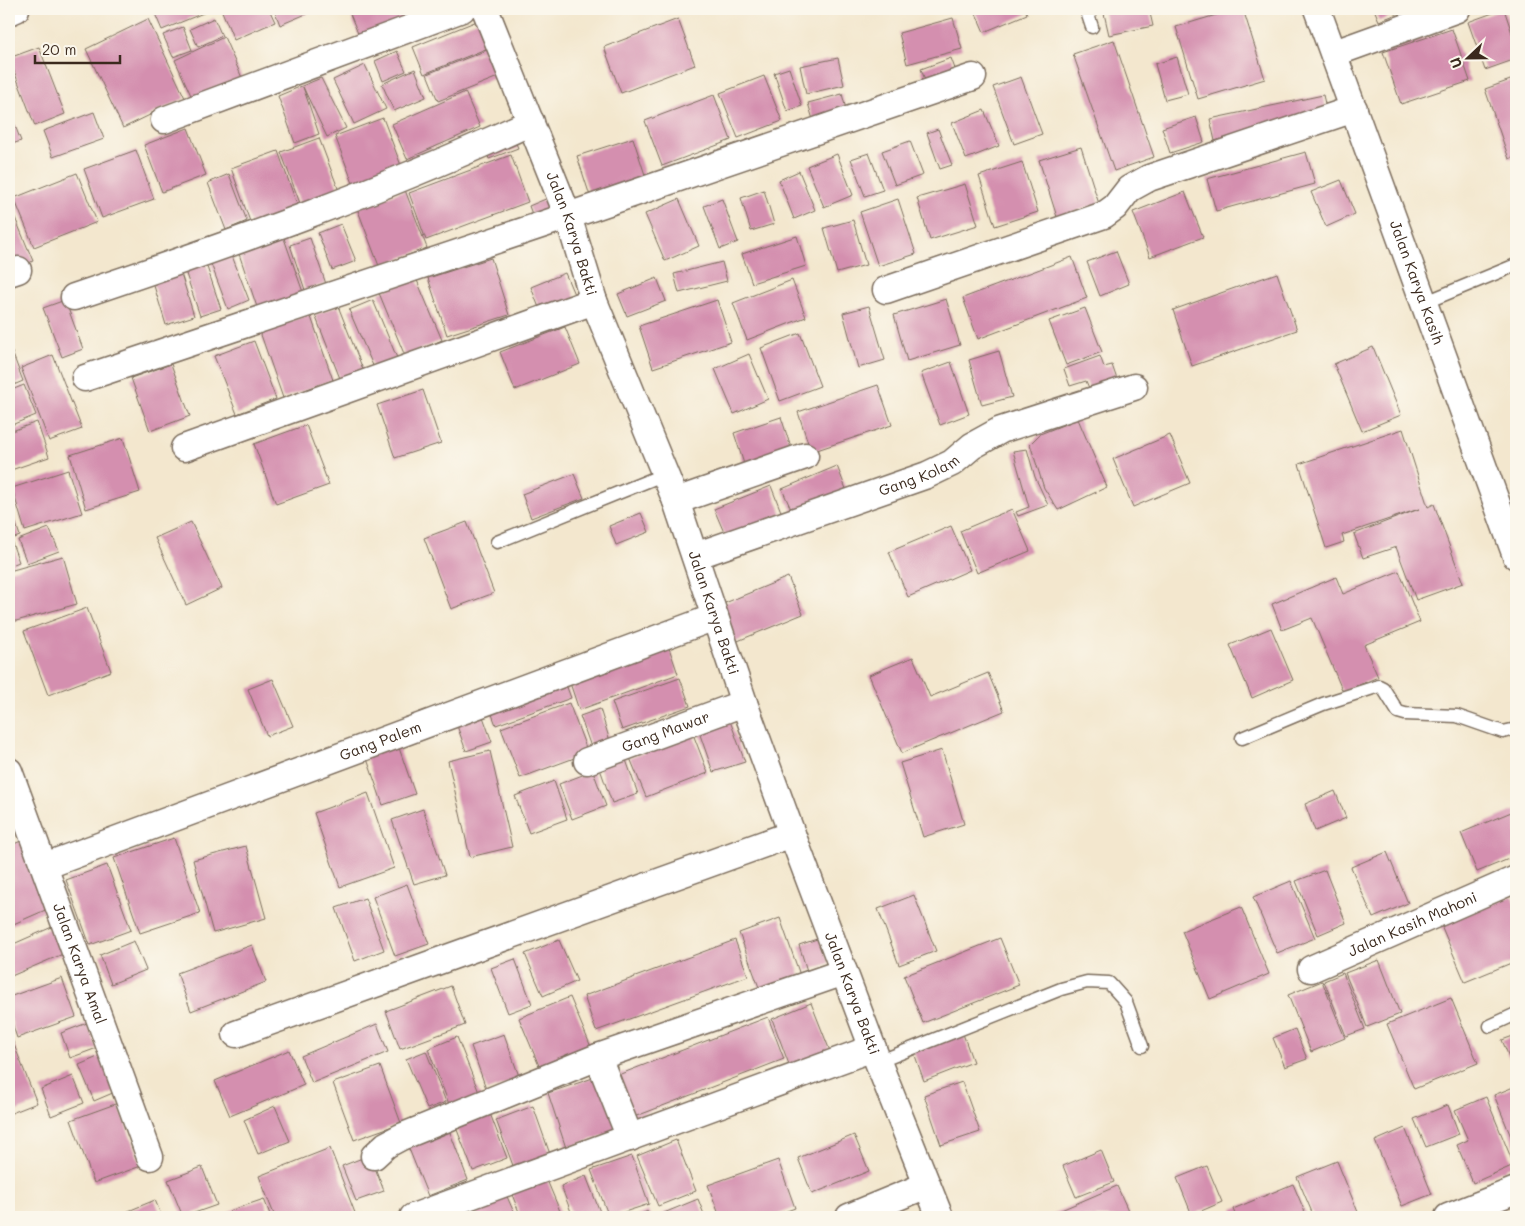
<svg xmlns="http://www.w3.org/2000/svg" width="1525" height="1226" viewBox="0 0 1525 1226" font-family="Mali,sans-serif">
  <style>
    .building { fill: #d48faf }
    .lines { fill: none; stroke-linecap: round; stroke-linejoin: round }
    .lane-casing { stroke: #7b6c5c; stroke-width: 15 }
    .street-casing { stroke: #7b6c5c; stroke-width: 29 }
    .lane { stroke: #fff; stroke-width: 12 }
    .street { stroke: #fff; stroke-width: 26 }
    .labels { text-anchor: middle; stroke-width: 4.5; stroke-linejoin: round; paint-order: stroke }
    .street-label { font-size: 15px; fill: #3b2a1e; stroke: #fbf7ec }
  </style>
  <rect width="100%" height="100%" fill="#fbf7ec"/>
  <filter id="ink" filterUnits="userSpaceOnUse"><feTurbulence type="fractalNoise" baseFrequency=".02" numOctaves="2"/><feDisplacementMap in="SourceGraphic" scale="10" xChannelSelector="R" yChannelSelector="G"/><feConvolveMatrix kernelMatrix="1 2 1 2 8 2 1 2 1" color-interpolation-filters="sRGB"/></filter>
  <filter id="wash" filterUnits="userSpaceOnUse"><feTurbulence type="fractalNoise" baseFrequency=".0096" numOctaves="4" result="noise"/><feDisplacementMap in="SourceGraphic" scale="20" xChannelSelector="R" yChannelSelector="G"/><feGaussianBlur stdDeviation="1.12" result="paint"/><feColorMatrix in="noise" values="0 0 0 0 0 0 0 0 0 0 0 0 0 0 0 0 0 1.4 0 .05"/><feComposite in="paint" operator="in"/></filter>
  <g filter="url(#wash)">
    <rect width="100%" height="100%" fill="#f3e7ce"/>
    <g id="blocks">
      <!-- building -->
      <path class="building" d="M153,9H213L162,30Z
        M221,9H269L275,22L234,40Z
        M274,9H318L280,25Z
        M348,9H437L361,41Z
        M974,9H1025L1027,14L984,32Z
        M1103,9H1149L1153,26L1109,35Z
        M1236,9H1243L1265,79L1198,99L1176,27Z
        M1374,9H1410L1379,21Z
        M1504,9L1516,45V59L1485,70L1468,22Z
        M214,18L222,36L198,47L190,29Z
        M953,18L962,49L907,64L899,33Z
        M148,19L185,98L123,128L86,49Z
        M482,19L493,46L424,74L413,47Z
        M678,19L695,65L621,93L604,47Z
        M183,27L192,50L173,57L163,35Z
        M1452,29L1470,81L1401,104L1383,52Z
        M224,37L243,80L194,102L175,60Z
        M1114,40L1154,157L1114,171L1073,54Z
        M39,47L65,114L35,126L9,58Z
        M492,48L503,75L438,101L427,74Z
        M397,51L406,71L383,81L375,61Z
        M1177,57L1188,94L1165,100L1155,64Z
        M838,58L844,85L806,94L800,66Z
        M951,58L958,77L928,88L921,69Z
        M365,65L386,109L354,124L333,80Z
        M789,68L802,106L787,111L774,73Z
        M415,69L426,97L394,111L382,84Z
        M764,76L782,121L738,138L720,93Z
        M1021,77L1042,134L1014,144L993,87Z
        M321,78L346,128L327,137L303,87L319,134L295,143L278,96Z
        M1516,78V156L1509,159L1485,89Z
        M465,92L480,127L407,159L392,124Z
        M842,94L847,113L814,123L808,103Z
        M714,95L731,140L662,166L645,121Z
        M1323,95L1328,117L1215,141L1210,119Z
        M9,110L21,141L9,145Z
        M984,110L999,146L966,159L952,123Z
        M94,112L104,139L53,157L43,131Z
        M1196,117L1204,142L1170,153L1162,128Z
        M383,118L402,168L354,186L335,136Z
        M188,128L206,175L162,192L144,145Z
        M938,129L952,165L940,169L927,133Z
        M513,136L518,148L489,159L485,147Z
        M319,138L339,191L301,206L281,152Z
        M633,138L647,181L591,199L577,156Z
        M910,141L923,175L895,185L882,151Z
        M1081,147L1099,204L1057,217L1039,160Z
        M136,150L154,199L102,218L84,169Z
        M278,151L300,213L253,230L231,168Z
        M1306,152L1315,184L1216,211L1207,179Z
        M869,153L883,190L865,196L851,159Z
        M837,154L853,195L824,207L807,166Z
        M511,155L528,202L426,240L409,193Z
        M1022,162L1038,212L995,226L979,176Z
        M799,171L815,210L794,219L779,180Z
        M77,173L97,222L34,247L14,198Z
        M229,174L247,221L226,230L208,183Z
        M1341,180L1355,214L1326,227L1311,192Z
        M965,184L978,225L930,240L917,198Z
        M405,190L427,248L379,266L357,208Z
        M764,190L774,224L751,231L741,198Z
        M1185,192L1203,237L1150,257L1133,212Z
        M548,198L556,218L536,225L529,206Z
        M679,199L699,246L665,261L645,214Z
        M722,199L738,242L720,249L704,206Z
        M898,199L916,254L878,266L860,212Z
        M9,208H11L33,261L18,268L9,245Z
        M853,220L866,265L837,273L824,228Z
        M341,224L356,261L332,270L318,233Z
        M280,227L304,295L258,310L235,242Z
        M797,236L806,266L752,283L742,254Z
        M310,238L326,284L305,290L290,245Z
        M229,248L249,300L228,309L208,256Z
        M1116,251L1129,284L1100,296L1087,262Z
        M1072,257L1087,298L978,339L963,298Z
        M491,258L509,315L447,335L428,278Z
        M205,261L221,309L200,316L184,268Z
        M722,262L727,281L679,293L674,274Z
        M179,267L194,316L166,325L151,276Z
        M565,273L576,299L541,313L531,287Z
        M1277,273L1297,330L1192,366L1173,310Z
        M416,278L442,340L405,356L379,293Z
        M657,278L666,301L627,316L618,294Z
        M792,280L806,317L747,340L733,303Z
        M946,299L960,345L907,361L894,315Z
        M65,300L83,349L62,357L43,308Z
        M373,300L397,358L374,368L349,310Z
        M717,300L731,342L653,368L639,326Z
        M338,306L364,372L341,381L315,315Z
        M869,306L885,360L858,368L843,313Z
        M1085,308L1102,352L1066,365L1049,321Z
        M310,314L333,380L283,398L260,332Z
        M565,327L580,364L515,390L500,352Z
        M800,333L820,386L780,401L761,348Z
        M254,341L276,399L237,414L214,356Z
        M1373,347L1401,415L1362,431L1334,364Z
        M999,351L1012,397L982,405L969,360Z
        M12,352L23,381L9,387V353Z
        M749,354L768,399L734,414L715,369Z
        M53,355L82,429L49,441L21,368Z
        M1100,356L1104,367L1112,365L1119,385L1092,395L1086,381L1070,386L1064,369Z
        M951,362L969,414L940,425L921,373Z
        M171,364L190,416L150,431L131,378Z
        M24,385L36,415L9,426V391Z
        M878,385L892,425L811,452L798,412Z
        M423,390L441,443L395,458L377,405Z
        M781,417L793,454L746,470L734,433Z
        M1078,419L1107,487L1058,510L1044,488L1030,444L1040,434Z
        M37,422L49,457L11,470L9,432Z
        M306,425L329,485L276,504L254,444Z
        M1403,429L1428,507L1434,504L1463,583L1416,600L1396,547L1363,558L1354,534L1419,509L1342,535L1344,542L1326,548L1299,464Z
        M1170,435L1190,483L1133,507L1113,459Z
        M123,438L140,492L86,509L70,455Z
        M1027,449L1035,477L1048,505L1018,516L1016,512L1029,507L1013,451Z
        M837,466L848,494L794,516L782,489Z
        M68,470L82,513L25,531L12,488Z
        M574,474L584,498L531,518L522,494Z
        M771,486L782,514L726,537L714,509Z
        M9,503L20,536L9,540Z
        M1012,509L1030,551L977,573L960,531Z
        M641,513L649,532L616,545L609,526Z
        M191,522L222,588L186,605L155,538Z
        M467,522L494,593L451,609L424,538Z
        M951,526L970,570L908,597L889,552Z
        M49,528L59,551L27,563L18,540Z
        M12,543L19,562L9,566V544Z
        M63,556L77,604L9,623V571Z
        M1399,571L1420,622L1364,645L1378,677L1343,692L1312,618L1282,630L1272,604L1336,577L1343,594Z
        M788,577L803,614L728,645L713,608Z
        M87,608L111,671L48,695L24,631Z
        M1271,628L1293,680L1252,698L1230,645Z
        M668,645L678,674L579,710L569,680Z
        M913,657L930,697L988,673L1004,711L902,753L869,675Z
        M680,678L690,706L622,730L612,702Z
        M273,679L293,726L267,736L248,689Z
        M565,682L571,698L496,725L490,709Z
        M569,703L588,753L520,778L501,728Z
        M600,709L610,741L591,747L580,716Z
        M481,711L492,742L466,751L455,720Z
        M729,718L745,762L713,772L698,729Z
        M693,734L708,773L646,797L630,758Z
        M398,745L415,794L383,805L366,756Z
        M942,750L964,824L923,837L900,763Z
        M490,751L512,847L470,857L448,761Z
        M625,757L638,794L612,803L599,766Z
        M593,771L606,806L572,819L559,784Z
        M554,781L567,819L529,833L515,796Z
        M1335,791L1346,818L1315,831L1305,804Z
        M368,793L394,868L340,887L314,813Z
        M423,809L445,875L414,884L392,820Z
        M1516,810V856L1477,872L1461,833Z
        M174,838L200,913L140,933L114,858Z
        M21,841L50,908L9,926V846Z
        M246,846L266,918L213,933L193,860Z
        M1387,852L1408,903L1373,918L1351,867Z
        M107,865L131,930L90,945L66,880Z
        M1325,870L1346,923L1318,935L1296,881Z
        M1291,881L1315,938L1277,953L1253,897Z
        M407,884L429,944L395,956L373,897Z
        M914,895L936,951L899,965L878,909Z
        M1512,896L1516,907V961L1465,982L1441,925Z
        M365,898L384,950L355,961L336,908Z
        M1241,907L1269,974L1210,999L1182,931Z
        M780,918L800,975L760,990L739,933Z
        M52,927L63,954L9,977V946Z
        M820,938L829,963L807,971L799,945Z
        M1000,938L1019,985L923,1023L904,976Z
        M559,940L577,981L543,996L525,954Z
        M735,940L748,976L596,1031L584,996Z
        M134,941L146,970L111,984L100,955Z
        M252,945L266,982L191,1011L177,973Z
        M515,959L532,1004L508,1013L491,968Z
        M1379,960L1400,1014L1367,1027L1345,973Z
        M1343,973L1365,1029L1346,1036L1324,981Z
        M62,978L76,1017L17,1038L9,1014V997Z
        M1322,981L1345,1038L1311,1052L1288,995Z
        M451,986L465,1025L400,1049L386,1011Z
        M570,997L591,1047L540,1068L519,1018Z
        M1451,998L1478,1063L1414,1089L1387,1024Z
        M811,1003L830,1051L790,1067L772,1019Z
        M768,1017L784,1059L634,1117L618,1075Z
        M87,1023L97,1048L70,1058L61,1033Z
        M377,1024L388,1052L312,1083L301,1056Z
        M1295,1029L1307,1059L1285,1067L1273,1038Z
        M962,1031L973,1062L924,1081L913,1050Z
        M9,1032L37,1103L9,1114Z
        M504,1034L520,1079L487,1091L471,1046Z
        M1516,1035V1074L1502,1040Z
        M457,1037L482,1100L452,1112L428,1049Z
        M289,1050L304,1085L230,1116L215,1081Z
        M426,1051L446,1102L427,1109L406,1059Z
        M100,1056L115,1092L94,1101L79,1065Z
        M380,1066L401,1123L354,1140L333,1083Z
        M73,1076L84,1103L51,1116L41,1089Z
        M599,1076L617,1131L566,1148L548,1093Z
        M962,1082L980,1132L941,1145L924,1095Z
        M1516,1086V1149L1494,1095Z
        M1486,1097L1514,1165L1473,1183L1457,1145L1468,1140L1455,1110Z
        M118,1103L141,1166L94,1183L71,1120Z
        M486,1103L507,1158L473,1171L452,1117Z
        M1448,1105L1459,1134L1426,1147L1414,1119Z
        M275,1106L290,1141L258,1154L244,1120Z
        M533,1106L551,1157L515,1171L496,1120Z
        M446,1122L468,1180L428,1196L405,1139Z
        M1405,1128L1432,1194L1402,1206L1375,1141Z
        M854,1135L869,1171L812,1194L798,1158Z
        M676,1140L696,1191L658,1206L637,1156Z
        M330,1148L355,1213L344,1217H275L259,1176Z
        M1101,1150L1114,1182L1076,1197L1063,1166Z
        M370,1155L384,1191L356,1201L342,1166Z
        M632,1156L649,1204L609,1217L591,1170Z
        M778,1160L795,1208L771,1217H720L708,1185Z
        M1337,1161L1360,1217H1314L1297,1177Z
        M1207,1166L1222,1202L1192,1215L1177,1178Z
        M202,1167L217,1205L183,1217L168,1180Z
        M544,1173L562,1216L521,1217L509,1187Z
        M586,1176L602,1217H573L561,1186Z
        M1293,1184L1307,1217H1236L1233,1209Z
        M1117,1186L1131,1217H1053L1052,1214Z
        M505,1192L516,1217H478L473,1205Z
        M264,1199L271,1217H231L229,1211Z
        M698,1199L705,1217H659V1215Z
        M155,1200L162,1217H129L126,1212Z
        M648,1211L651,1217H634Z"/>
    </g>
  </g>
  <g filter="url(#ink)">
    <use href="#blocks" fill-opacity="0" stroke="#7b6c5c" stroke-width="1"/>
    <g class="lines">
      <!-- lane casing -->
      <g class="lane-casing">
        <path id="lane" d="M1086,9L1092,27
          M1426,302L1516,265
          M497,542L665,474
          M1242,738L1323,704L1379,686L1383,688L1398,712L1405,714L1457,716L1503,732L1516,729
          M1490,1026L1516,1014
          M878,1062L1061,989L1087,982L1109,983L1126,1002L1142,1046"/>
      </g>
      <!-- street casing -->
      <g class="street-casing">
        <g id="street">
          <path id="s1" d="M485,9L568,216L594,301L676,501L744,703L792,834L878,1062L940,1217"/>
          <path id="s2" d="M1317,9L1516,556"/>
          <path d="M9,12L16,9"/>
          <path d="M1335,53L1457,9"/>
          <path d="M164,120L462,9"/>
          <path d="M9,273L18,270"/>
          <path d="M886,290L1104,215L1115,207L1129,189L1149,178L1354,109"/>
          <path d="M74,297C229,245 383,191 531,122"/>
          <path d="M85,378L568,216L973,77"/>
          <path d="M184,448L594,301"/>
          <path d="M676,501L805,456"/>
          <path id="s3" d="M695,556L927,475L952,463L972,446L1001,430L1134,387"/>
          <path id="s4" d="M587,761L744,703"/>
          <path id="s5" d="M9,771L150,1157"/>
          <path id="s6" d="M45,866L715,617"/>
          <path id="s7" d="M1311,969L1516,879"/>
          <path d="M236,1034L792,834"/>
          <path d="M630,1138L598,1057L844,972"/>
          <path d="M374,1156L386,1145L401,1137L598,1057"/>
          <path d="M413,1217L873,1048"/>
          <path d="M849,1217L927,1185"/>
          <path d="M1448,1217L1516,1190"/>
        </g>
      </g>
      <!-- lane -->
      <use href="#lane" class="lane"/>
      <!-- street -->
      <use href="#street" class="street"/>
    </g>
  </g>
  <g class="labels">
    <!-- street labels -->
    <g class="street-label">
      <text dy="5" stroke="none"><textPath href="#s1" startOffset="241">Jalan Karya Bakti</textPath></text>
      <text dy="5" stroke="none"><textPath href="#s2" startOffset="291">Jalan Karya Kasih</textPath></text>
      <text dy="5" stroke="none"><textPath href="#s3" startOffset="238">Gang Kolam</textPath></text>
      <text dy="5" stroke="none"><textPath href="#s1" startOffset="646">Jalan Karya Bakti</textPath></text>
      <text dy="5" stroke="none"><textPath href="#s4" startOffset="84">Gang Mawar</textPath></text>
      <text dy="5" stroke="none"><textPath href="#s6" startOffset="358">Gang Palem</textPath></text>
      <text dy="5" stroke="none"><textPath href="#s7" startOffset="111">Jalan Kasih Mahoni</textPath></text>
      <text dy="5" stroke="none"><textPath href="#s5" startOffset="205">Jalan Karya Amal</textPath></text>
      <text dy="5" stroke="none"><textPath href="#s1" startOffset="1051">Jalan Karya Bakti</textPath></text>
    </g>
  </g>
  <!-- margin -->
  <rect width="1525" height="1226" fill="none" stroke="#fbf7ec" stroke-width="30"/>
  <!-- north arrow -->
  <g transform="translate(1468 58) rotate(248)" stroke="#fbf7ec" stroke-width="4" paint-order="stroke">
  <path d="M0-4L9 19L0 12L-9 19Z" fill="#3b2a1e"/>
  <text y="-8" font-size="14" font-weight="bold" text-anchor="middle" fill="#3b2a1e">U</text>
  </g>
  <!-- scale -->
  <path d="M35 55v8h85v-8" fill="none" stroke="#3b2a1e" stroke-width="2.5"/>
  <text x="42" y="55" font-size="15" fill="#3b2a1e" stroke="#fbf7ec" stroke-width="4" paint-order="stroke">20 m</text>
</svg>
